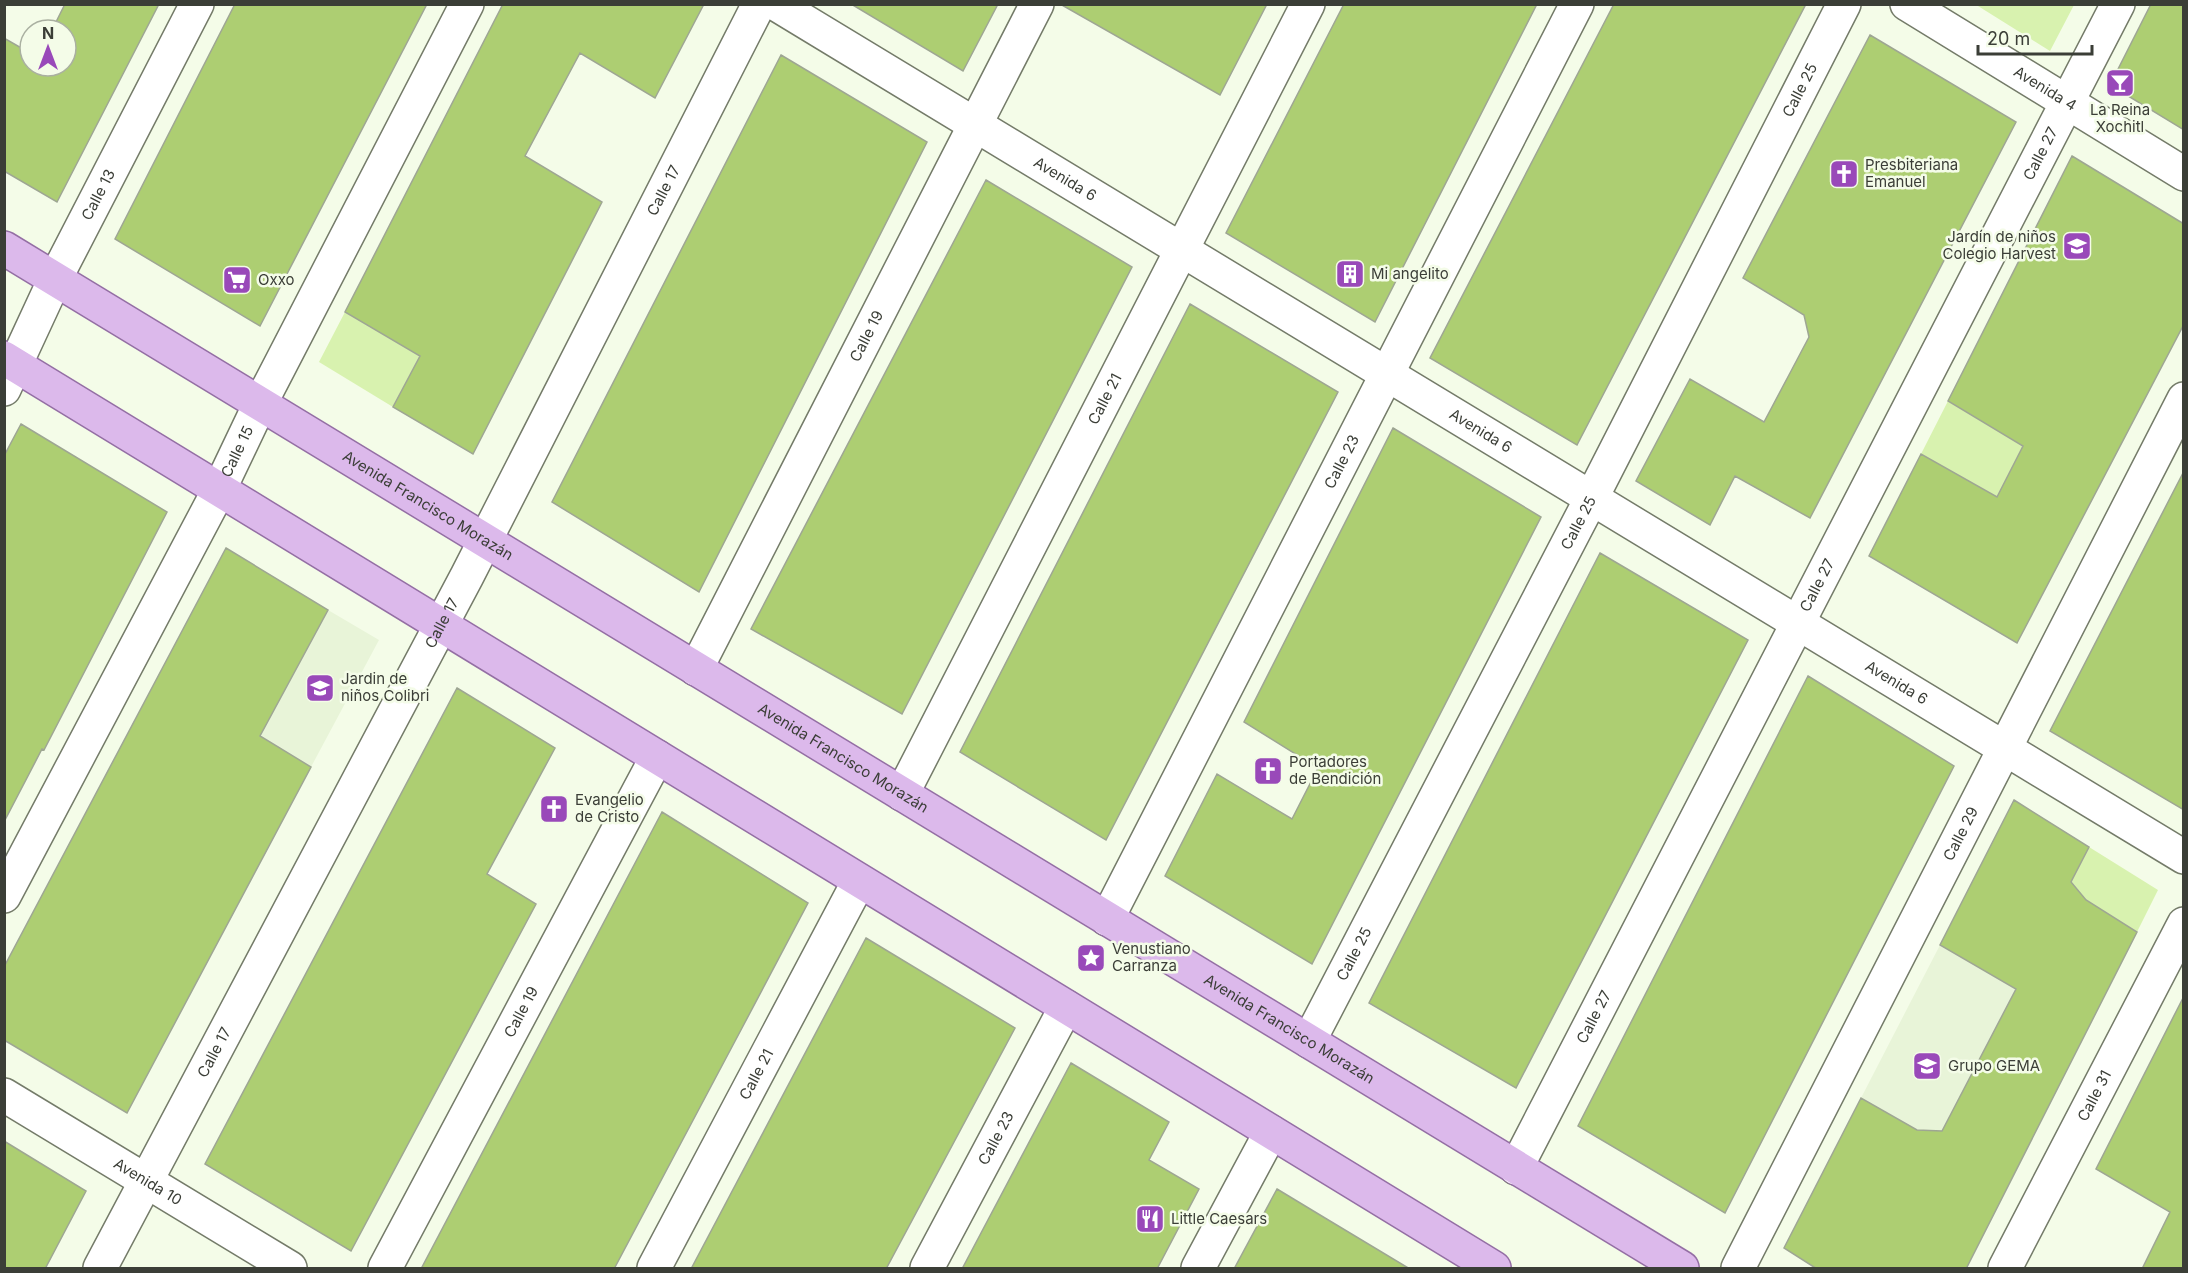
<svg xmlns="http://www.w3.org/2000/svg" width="2188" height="1273" viewBox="0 0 2188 1273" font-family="Inter,sans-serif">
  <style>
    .built { fill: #e8f4d8 }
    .green { fill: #d8f2af }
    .building { fill: #adce72; stroke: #9ea693; stroke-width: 1.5 }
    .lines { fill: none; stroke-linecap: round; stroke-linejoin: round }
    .street-casing { stroke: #747b69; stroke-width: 36 }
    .primary-casing { stroke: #946fa4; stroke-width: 36 }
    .street { stroke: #fff; stroke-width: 33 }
    .primary { stroke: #dcb9eb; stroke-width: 33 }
    .labels { text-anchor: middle; stroke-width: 5; stroke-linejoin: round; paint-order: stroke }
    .street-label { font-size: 15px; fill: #3b3e37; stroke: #f4fce8 }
    .poi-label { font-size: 15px; fill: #3b3e37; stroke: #f4fce8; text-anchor: start }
  </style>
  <rect width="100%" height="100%" fill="#f4fce8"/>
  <!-- built -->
  <path class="built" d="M328,610L379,640L311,767L260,736Z
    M1940,945L2016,989L1936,1142L1861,1098Z"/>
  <!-- green -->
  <path class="green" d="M1979,4H2074V5L2050,51L1978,6Z
    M345,312L420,356L393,407L319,362Z
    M1948,401L2023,446L1996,499L1921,454Z
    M2089,847L2158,890L2137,932L2067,889Z"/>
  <!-- building -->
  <path class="building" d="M65,4H159L57,202L4,171V38L30,53V66H66V30H52Z
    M235,4H427L260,326L115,239Z
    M503,4H704L655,98L580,53L525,156L602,202L473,454L393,407L420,356L345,312Z
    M851,4H998L963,71Z
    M1060,4H1267L1220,95Z
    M1344,4H1537L1375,322L1226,233Z
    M1614,4H1806L1577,445L1430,358Z
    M2151,4H2184V130L2110,85Z
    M1870,35L2016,122L1810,518L1735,476L1710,525L1636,481L1690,379L1764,422L1790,373L1809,337L1804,315L1743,278Z
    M781,55L927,142L699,592L552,502Z
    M2072,156L2184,224V324L2017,643L1869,556L1921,454L1997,497L2023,446L1948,401Z
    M986,180L1132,267L902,714L751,629Z
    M1190,304L1338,392L1106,840L960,752Z
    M21,424L167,512L44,750L42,749L4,822V456Z
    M1393,428L1541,517L1312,964L1165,876L1217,774L1292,819L1318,768L1244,722Z
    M2184,471V810L2050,731Z
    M226,548L328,610L260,736L311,767L127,1113L4,1040V967Z
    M1600,553L1748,640L1516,1088L1369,1003Z
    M1808,676L1954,766L1725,1213L1578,1126Z
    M457,688L555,748L487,874L536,904L351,1251L205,1164Z
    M2014,800L2089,847L2071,882L2086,900L2137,932L1966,1269H1817L1784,1248L1861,1098L1917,1130L1942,1131L2016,989L1940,945Z
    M662,812L808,903L742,1028L614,1269H421Z
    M866,938L1015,1028L886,1269H691Z
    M2184,996V1269H2142L2170,1212L2096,1169Z
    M1071,1063L1169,1122L1149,1160L1199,1189L1157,1269H962Z
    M4,1141L86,1191L45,1269H4Z
    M1277,1189L1325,1218L1410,1269H1234Z"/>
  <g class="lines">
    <!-- street casing -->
    <g class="street-casing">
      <g id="street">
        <path id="s1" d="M776,4L2184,857"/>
        <path id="s2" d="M1907,4L2184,174"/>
        <path id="s3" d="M4,389L55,279L197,4"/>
        <path id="s4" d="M696,669L1037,4"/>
        <path id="s5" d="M902,794L1308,4"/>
        <path id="s6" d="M4,896L219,490L260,404L467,4"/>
        <path id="s7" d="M1107,919L1577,4"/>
        <path id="s8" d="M1309,1041L1591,499L1844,4"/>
        <path id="s9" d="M4,1095L290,1268"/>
        <path id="s10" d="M1516,1168L2118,4"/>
        <path id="s11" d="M100,1268L467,576L759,4"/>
        <path id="s12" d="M385,1268L657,757"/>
        <path id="s13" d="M654,1268L859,881"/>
        <path id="s14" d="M927,1268L1066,1007"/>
        <path d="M1198,1268L1271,1132"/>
        <path id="s15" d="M1738,1268L2184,399"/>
        <path id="s16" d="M2005,1268L2184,924"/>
      </g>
    </g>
    <!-- primary casing -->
    <g class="primary-casing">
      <g id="primary">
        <path id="s17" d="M4,248L1682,1268"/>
        <path d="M4,358L1494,1268"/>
      </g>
    </g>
    <!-- street -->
    <use href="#street" class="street"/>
    <!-- primary -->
    <use href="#primary" class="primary"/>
  </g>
  <!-- icons -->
  <defs>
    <g id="bar-square" transform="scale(1.5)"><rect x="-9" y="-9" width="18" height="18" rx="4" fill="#9949b9" stroke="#f4fce8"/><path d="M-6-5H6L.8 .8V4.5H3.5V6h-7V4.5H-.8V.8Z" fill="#fff"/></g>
    <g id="church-square" transform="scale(1.5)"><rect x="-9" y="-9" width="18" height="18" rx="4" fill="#9949b9" stroke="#f4fce8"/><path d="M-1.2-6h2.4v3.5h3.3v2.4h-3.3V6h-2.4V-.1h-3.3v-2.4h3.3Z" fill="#fff"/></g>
    <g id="school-square" transform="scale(1.5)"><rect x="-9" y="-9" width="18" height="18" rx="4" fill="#9949b9" stroke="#f4fce8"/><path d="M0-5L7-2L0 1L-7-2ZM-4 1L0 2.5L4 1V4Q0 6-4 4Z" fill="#fff"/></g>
    <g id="building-square" transform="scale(1.5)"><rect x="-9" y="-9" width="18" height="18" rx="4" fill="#9949b9" stroke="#f4fce8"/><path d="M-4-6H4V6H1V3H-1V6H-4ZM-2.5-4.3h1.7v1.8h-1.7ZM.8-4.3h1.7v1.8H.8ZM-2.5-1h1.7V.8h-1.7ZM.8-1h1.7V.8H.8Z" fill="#fff"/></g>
    <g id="supermarket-square" transform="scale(1.5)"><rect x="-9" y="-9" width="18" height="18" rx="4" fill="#9949b9" stroke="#f4fce8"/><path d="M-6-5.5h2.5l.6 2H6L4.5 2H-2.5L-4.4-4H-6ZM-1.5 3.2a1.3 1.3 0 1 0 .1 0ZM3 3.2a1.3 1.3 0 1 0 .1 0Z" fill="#fff"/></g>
    <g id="sight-square" transform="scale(1.5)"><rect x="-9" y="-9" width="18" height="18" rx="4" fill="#9949b9" stroke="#f4fce8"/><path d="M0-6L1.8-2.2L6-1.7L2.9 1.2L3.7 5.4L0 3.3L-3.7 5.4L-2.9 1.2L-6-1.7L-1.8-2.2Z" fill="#fff"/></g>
    <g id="restaurant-square" transform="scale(1.5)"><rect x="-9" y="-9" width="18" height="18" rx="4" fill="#9949b9" stroke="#f4fce8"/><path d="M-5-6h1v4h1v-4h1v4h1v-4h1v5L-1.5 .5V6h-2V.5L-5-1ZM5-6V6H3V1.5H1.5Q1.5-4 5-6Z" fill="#fff"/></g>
  </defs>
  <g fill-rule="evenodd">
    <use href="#bar-square" x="2120" y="83"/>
    <use href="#church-square" x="1844" y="174"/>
    <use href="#school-square" x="2077" y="246"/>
    <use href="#building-square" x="1350" y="274"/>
    <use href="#supermarket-square" x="237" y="280"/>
    <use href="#school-square" x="320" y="688"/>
    <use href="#church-square" x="1268" y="771"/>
    <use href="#church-square" x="554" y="809"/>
    <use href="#sight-square" x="1091" y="958"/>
    <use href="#school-square" x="1927" y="1066"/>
    <use href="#restaurant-square" x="1150" y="1219"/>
  </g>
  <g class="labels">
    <!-- street labels -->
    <g class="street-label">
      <text dy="5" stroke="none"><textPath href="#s2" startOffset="162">Avenida 4</textPath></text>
      <text dy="5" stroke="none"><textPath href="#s8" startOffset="1070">Calle 25</textPath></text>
      <text dy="5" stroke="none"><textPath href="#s10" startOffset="1142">Calle 27</textPath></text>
      <text dy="5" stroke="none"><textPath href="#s1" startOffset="338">Avenida 6</textPath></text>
      <text dy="5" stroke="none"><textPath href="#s11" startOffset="1216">Calle 17</textPath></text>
      <text dy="5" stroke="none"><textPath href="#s3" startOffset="216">Calle 13</textPath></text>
      <text dy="5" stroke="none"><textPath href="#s4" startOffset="374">Calle 19</textPath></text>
      <text dy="5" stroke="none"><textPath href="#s5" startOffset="444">Calle 21</textPath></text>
      <text dy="5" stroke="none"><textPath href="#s1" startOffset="824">Avenida 6</textPath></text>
      <text dy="5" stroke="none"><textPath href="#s6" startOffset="502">Calle 15</textPath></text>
      <text dy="5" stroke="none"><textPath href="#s7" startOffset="514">Calle 23</textPath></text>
      <text dy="5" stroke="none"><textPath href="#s17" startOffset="496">Avenida Francisco Morazán</textPath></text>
      <text dy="5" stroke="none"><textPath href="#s8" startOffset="584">Calle 25</textPath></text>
      <text dy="5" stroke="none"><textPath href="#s10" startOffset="656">Calle 27</textPath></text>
      <text dy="5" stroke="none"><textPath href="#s11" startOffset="730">Calle 17</textPath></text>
      <text dy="5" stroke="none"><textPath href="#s1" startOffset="1310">Avenida 6</textPath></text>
      <text dy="5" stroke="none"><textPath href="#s17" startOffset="982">Avenida Francisco Morazán</textPath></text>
      <text dy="5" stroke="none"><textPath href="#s15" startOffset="488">Calle 29</textPath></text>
      <text dy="5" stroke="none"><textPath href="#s8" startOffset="98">Calle 25</textPath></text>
      <text dy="5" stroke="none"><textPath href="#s12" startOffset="290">Calle 19</textPath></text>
      <text dy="5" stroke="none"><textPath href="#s10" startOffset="170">Calle 27</textPath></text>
      <text dy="5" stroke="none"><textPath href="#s17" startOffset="1504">Avenida Francisco Morazán</textPath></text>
      <text dy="5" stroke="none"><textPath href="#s11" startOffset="244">Calle 17</textPath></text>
      <text dy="5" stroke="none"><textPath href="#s13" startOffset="219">Calle 21</textPath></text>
      <text dy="5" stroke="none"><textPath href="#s16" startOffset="194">Calle 31</textPath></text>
      <text dy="5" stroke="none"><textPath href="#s14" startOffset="147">Calle 23</textPath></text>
      <text dy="5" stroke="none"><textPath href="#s9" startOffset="168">Avenida 10</textPath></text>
    </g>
    <!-- poi labels -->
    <g class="poi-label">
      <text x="2120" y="115" text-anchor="middle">La Reina<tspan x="2120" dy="17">Xochitl</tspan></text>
      <text x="1865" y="170">Presbiteriana<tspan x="1865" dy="17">Emanuel</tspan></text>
      <text x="2056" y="242" text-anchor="end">Jardín de niños<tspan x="2056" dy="17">Colegio Harvest</tspan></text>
      <text x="1371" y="279">Mi angelito</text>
      <text x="258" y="285">Oxxo</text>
      <text x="341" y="684">Jardin de<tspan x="341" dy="17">niños Colibri</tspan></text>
      <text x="1289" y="767">Portadores<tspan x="1289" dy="17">de Bendición</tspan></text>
      <text x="575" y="805">Evangelio<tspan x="575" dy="17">de Cristo</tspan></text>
      <text x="1112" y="954">Venustiano<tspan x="1112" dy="17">Carranza</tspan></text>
      <text x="1948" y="1071">Grupo GEMA</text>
      <text x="1171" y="1224">Little Caesars</text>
    </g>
  </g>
  <!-- border -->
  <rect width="2188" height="1273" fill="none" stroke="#3b3e37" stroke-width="12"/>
  <!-- north arrow -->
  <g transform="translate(48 48)"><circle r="28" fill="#f4fce8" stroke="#aab0a1" stroke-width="1.5"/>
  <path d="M0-4.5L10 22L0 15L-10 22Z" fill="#9949b9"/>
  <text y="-9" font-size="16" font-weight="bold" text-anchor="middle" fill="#3b3e37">N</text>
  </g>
  <!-- scale -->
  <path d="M1978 45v9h114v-9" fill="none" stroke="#3b3e37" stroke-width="3"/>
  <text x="1987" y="45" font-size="18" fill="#3b3e37" stroke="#f4fce8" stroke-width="4.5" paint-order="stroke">20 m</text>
</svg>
